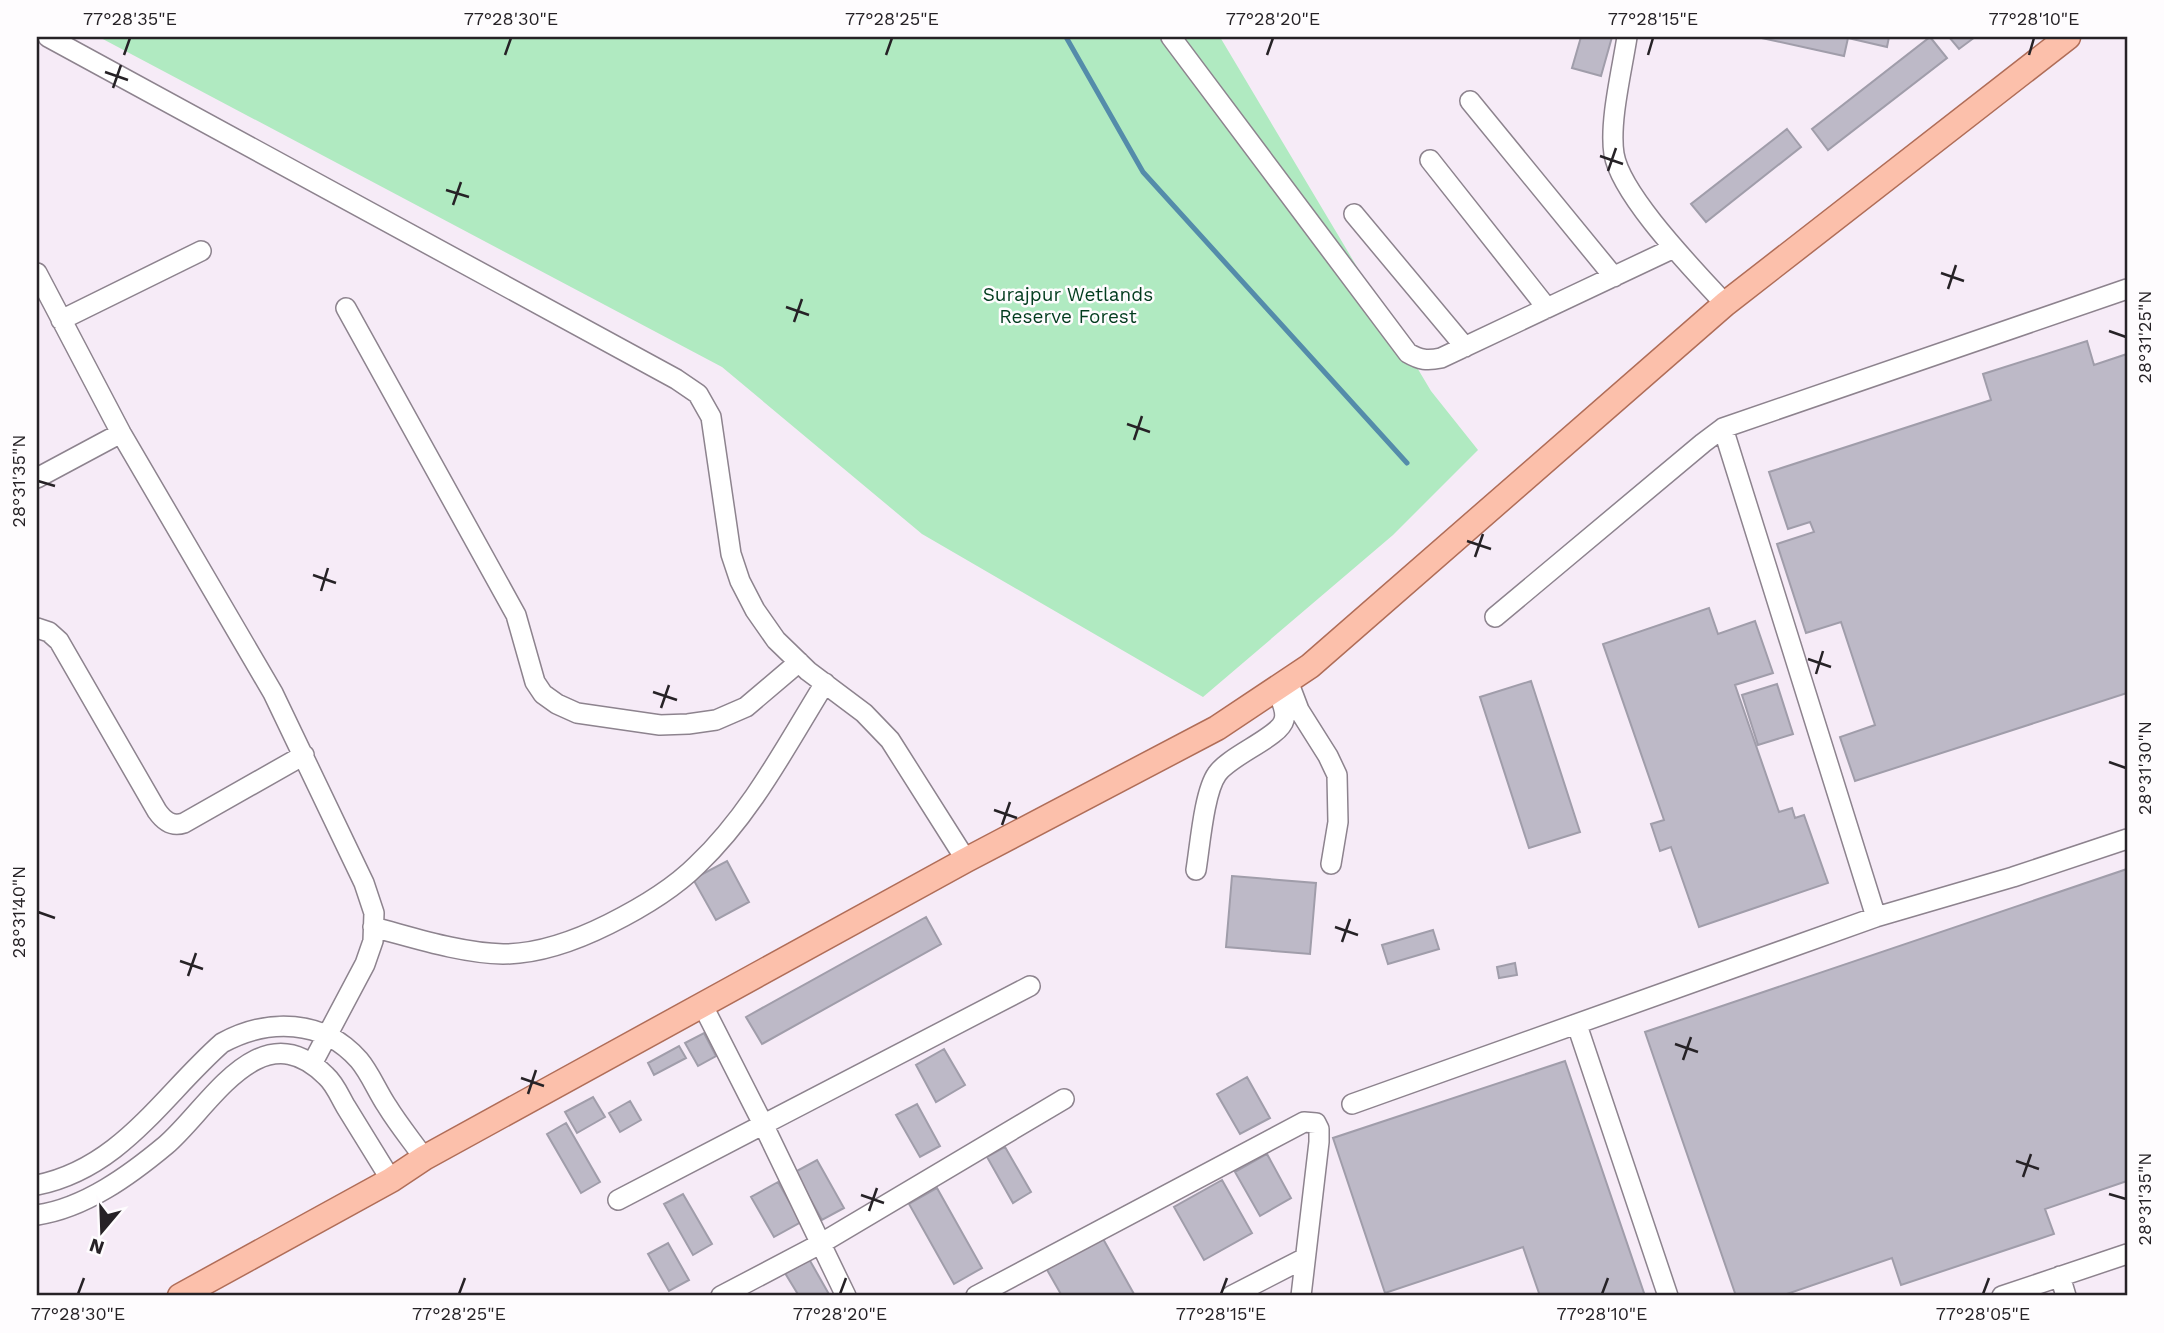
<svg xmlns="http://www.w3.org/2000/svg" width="2164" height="1333" viewBox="0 0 2164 1333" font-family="'Work Sans',sans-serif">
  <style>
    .green { fill: #b0eac1 }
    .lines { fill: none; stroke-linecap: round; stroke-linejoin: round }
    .stream { stroke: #548caa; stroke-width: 5 }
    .building { fill: #bdb9c7; stroke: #a09daa; stroke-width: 2 }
    .minor-casing { stroke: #8d838e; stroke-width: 22 }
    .major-casing { stroke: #b06d58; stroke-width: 27 }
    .minor { stroke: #fff; stroke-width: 19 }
    .major { stroke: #fcc0ab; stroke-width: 24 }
    .ticks { fill: none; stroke: #262226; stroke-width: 2.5 }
    .labels { text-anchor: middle; stroke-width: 5; stroke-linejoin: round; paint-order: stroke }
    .park-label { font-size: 19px; fill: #023c1e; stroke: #fefcfe }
    .neatline { fill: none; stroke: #262226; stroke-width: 2.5 }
    .ticks-label { font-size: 18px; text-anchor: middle; fill: #262226 }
  </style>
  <rect width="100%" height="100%" fill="#f6ebf7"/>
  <!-- green -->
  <path class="green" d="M99,37H1220L1431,391L1478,450L1393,535L1203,697L922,534L722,367Z"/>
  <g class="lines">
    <!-- stream -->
    <path class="stream" d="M1066,37L1143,172L1407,463"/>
  </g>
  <!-- building -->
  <path class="building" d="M1581,37H1612L1601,76L1572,68Z
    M1757,37H1889L1887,47L1848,38L1844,56Z
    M1930,37L1947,58L1828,150L1812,129Z
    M1949,37H1975L1959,49Z
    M1787,129L1801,147L1706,222L1691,204Z
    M2087,341L2094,365L2127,354V693L1855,781L1840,737L1875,725L1841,622L1806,633L1777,544L1814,532L1810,522L1788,529L1769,472L1991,400L1983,374Z
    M1709,608L1718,634L1755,621L1773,673L1735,685L1779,812L1792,808L1795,818L1804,815L1828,883L1699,927L1671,847L1660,851L1651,824L1664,820L1603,644Z
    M1531,681L1580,832L1529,848L1480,697Z
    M1777,684L1793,734L1758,745L1742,695Z
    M727,861L749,902L716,920L693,879Z
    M2127,869V1181L2045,1209L2054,1234L1901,1285L1892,1258L1781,1296H1736L1645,1032Z
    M1232,876L1316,883L1310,954L1226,947Z
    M926,917L941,944L762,1044L746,1017Z
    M1433,930L1439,949L1388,964L1382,945Z
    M1515,963L1517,975L1499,978L1497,967Z
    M704,1033L716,1056L698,1066L685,1043Z
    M679,1046L686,1058L654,1075L648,1063Z
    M944,1049L965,1085L936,1102L916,1065Z
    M1565,1061L1645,1296H1540L1523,1247L1385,1293L1333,1138Z
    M1247,1077L1270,1118L1240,1134L1217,1094Z
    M593,1097L605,1117L577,1133L565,1112Z
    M630,1101L641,1120L620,1132L609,1113Z
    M917,1104L940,1146L920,1157L896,1115Z
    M566,1123L600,1182L581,1193L547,1134Z
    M1005,1147L1031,1192L1013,1203L987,1157Z
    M1267,1154L1291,1198L1260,1216L1235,1172Z
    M817,1160L844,1208L822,1220L795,1172Z
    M1222,1180L1252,1233L1204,1260L1174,1207Z
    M778,1182L801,1222L774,1237L751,1197Z
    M937,1188L982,1268L954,1284L909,1204Z
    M683,1194L712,1244L693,1255L664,1204Z
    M1102,1237L1134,1294L1129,1296H1062L1046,1268Z
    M668,1243L689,1280L669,1291L648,1254Z
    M809,1259L830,1296H799L785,1273Z"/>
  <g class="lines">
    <!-- minor casing -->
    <g class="minor-casing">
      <path id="minor" d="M48,37L676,379L698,394L711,417L731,554L740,581L755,610L776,640L808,671L864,713L890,740L966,860
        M1171,37L1408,353C1420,360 1427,361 1441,358L1674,248
        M1627,37C1622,70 1609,122 1614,154C1621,196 1696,272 1725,304
        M1470,101L1614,277
        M1430,160L1547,308
        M1354,214L1465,347
        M37,273L121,433L273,693L364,883L374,913L373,941L365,964L312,1064
        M346,308L516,615L535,682L543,694L557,704L577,713L660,725L688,724L716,720L746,707L799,662
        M61,320L201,251
        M1723,428L1876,917
        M37,478L121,433
        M1495,617L1703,443L1723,428L2127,289
        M37,628L49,632L59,641L157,811C164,821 172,827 184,823L304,755
        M1288,681L1299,710L1328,756L1337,775L1338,822L1331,864
        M1196,870C1200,846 1204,792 1217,774C1230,755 1280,737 1284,720C1287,711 1280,698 1277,689
        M373,927C415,938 460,953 503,954C540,954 577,940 609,924C641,908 672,890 697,865C751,814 786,746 825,683
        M703,1006L764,1126L846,1296
        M1577,1025L1668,1296
        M1352,1104L1876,917L2013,877L2127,839
        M37,1185C121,1168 162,1096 222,1043C268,1018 323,1019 359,1060C370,1073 377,1091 387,1106C398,1124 412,1141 424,1158
        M618,1200L1030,986
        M37,1215C85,1208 130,1175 166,1145C210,1107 260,1010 326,1076C335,1084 340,1097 346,1107C361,1131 376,1156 391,1180
        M2060,1276L2066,1296
        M721,1296L820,1244L1064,1099
        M976,1296L1304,1122L1316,1123L1319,1129V1142L1301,1296
        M1231,1296L1305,1258
        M2002,1296L2127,1254"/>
    </g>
    <!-- major casing -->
    <g class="major-casing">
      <path id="major" d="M180,1296L391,1180L424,1158L966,860L1217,728L1310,666L1725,304L2068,37"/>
    </g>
    <!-- minor -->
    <use href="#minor" class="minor"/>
    <!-- major -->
    <use href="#major" class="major"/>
  </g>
  <!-- ticks -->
  <path class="ticks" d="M124,55L130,38M505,55L511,38M886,55L892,38M1267,55L1273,38M1648,55L1653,38M2029,55L2034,38M105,72L128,80M113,88L121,65M1600,156L1623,164M1608,171L1616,148M446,190L469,197M453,205L461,182M1941,273L1964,281M1948,289L1956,265M786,307L809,315M794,322L802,299M2109,331L2126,337M1127,424L1150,432M1134,440L1142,416M38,481L55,486M1467,541L1491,549M1475,557L1483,534M313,575L336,583M321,591L328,568M1808,659L1831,667M1816,674L1823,651M653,692L677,700M661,708L669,685M2109,762L2126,768M994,810L1017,818M1002,825L1010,802M38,912L55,918M1335,927L1358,935M1342,942L1350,919M180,961L203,969M188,976L196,953M1675,1044L1698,1052M1683,1060L1691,1037M521,1078L544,1086M528,1094L536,1070M2016,1161L2039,1169M2023,1177L2031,1154M2109,1194L2126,1199M861,1195L884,1203M869,1211L877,1188M78,1294L84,1278M459,1294L465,1278M840,1294L846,1278M1221,1294L1227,1278M1602,1294L1608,1278M1983,1294L1989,1278"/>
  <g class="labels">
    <!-- park labels -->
    <g class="park-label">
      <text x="1068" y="301">Surajpur Wetlands<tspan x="1068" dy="22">Reserve Forest</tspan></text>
    </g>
  </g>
  <!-- border -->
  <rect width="2164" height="1333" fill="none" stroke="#fefcfe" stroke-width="77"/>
  <!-- north arrow -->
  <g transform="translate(102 1231) rotate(199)" stroke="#fefcfe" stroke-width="5" paint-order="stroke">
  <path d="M0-5L12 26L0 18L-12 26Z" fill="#262226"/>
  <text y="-10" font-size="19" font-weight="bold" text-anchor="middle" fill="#262226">N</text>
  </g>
  <rect x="38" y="38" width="2088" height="1256" class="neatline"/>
  <g class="ticks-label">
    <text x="130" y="25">77°28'35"E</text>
    <text x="511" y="25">77°28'30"E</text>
    <text x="892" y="25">77°28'25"E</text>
    <text x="1273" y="25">77°28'20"E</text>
    <text x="1653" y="25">77°28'15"E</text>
    <text x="2034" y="25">77°28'10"E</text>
    <text transform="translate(2145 337) rotate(-90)" y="6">28°31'25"N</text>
    <text transform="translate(19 481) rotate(-90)" y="6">28°31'35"N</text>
    <text transform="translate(2145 768) rotate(-90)" y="6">28°31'30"N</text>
    <text transform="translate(19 912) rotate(-90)" y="6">28°31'40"N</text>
    <text transform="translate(2145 1199) rotate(-90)" y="6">28°31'35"N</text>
    <text x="78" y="1320">77°28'30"E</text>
    <text x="459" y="1320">77°28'25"E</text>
    <text x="840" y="1320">77°28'20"E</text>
    <text x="1221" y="1320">77°28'15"E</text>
    <text x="1602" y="1320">77°28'10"E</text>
    <text x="1983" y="1320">77°28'05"E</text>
  </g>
</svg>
